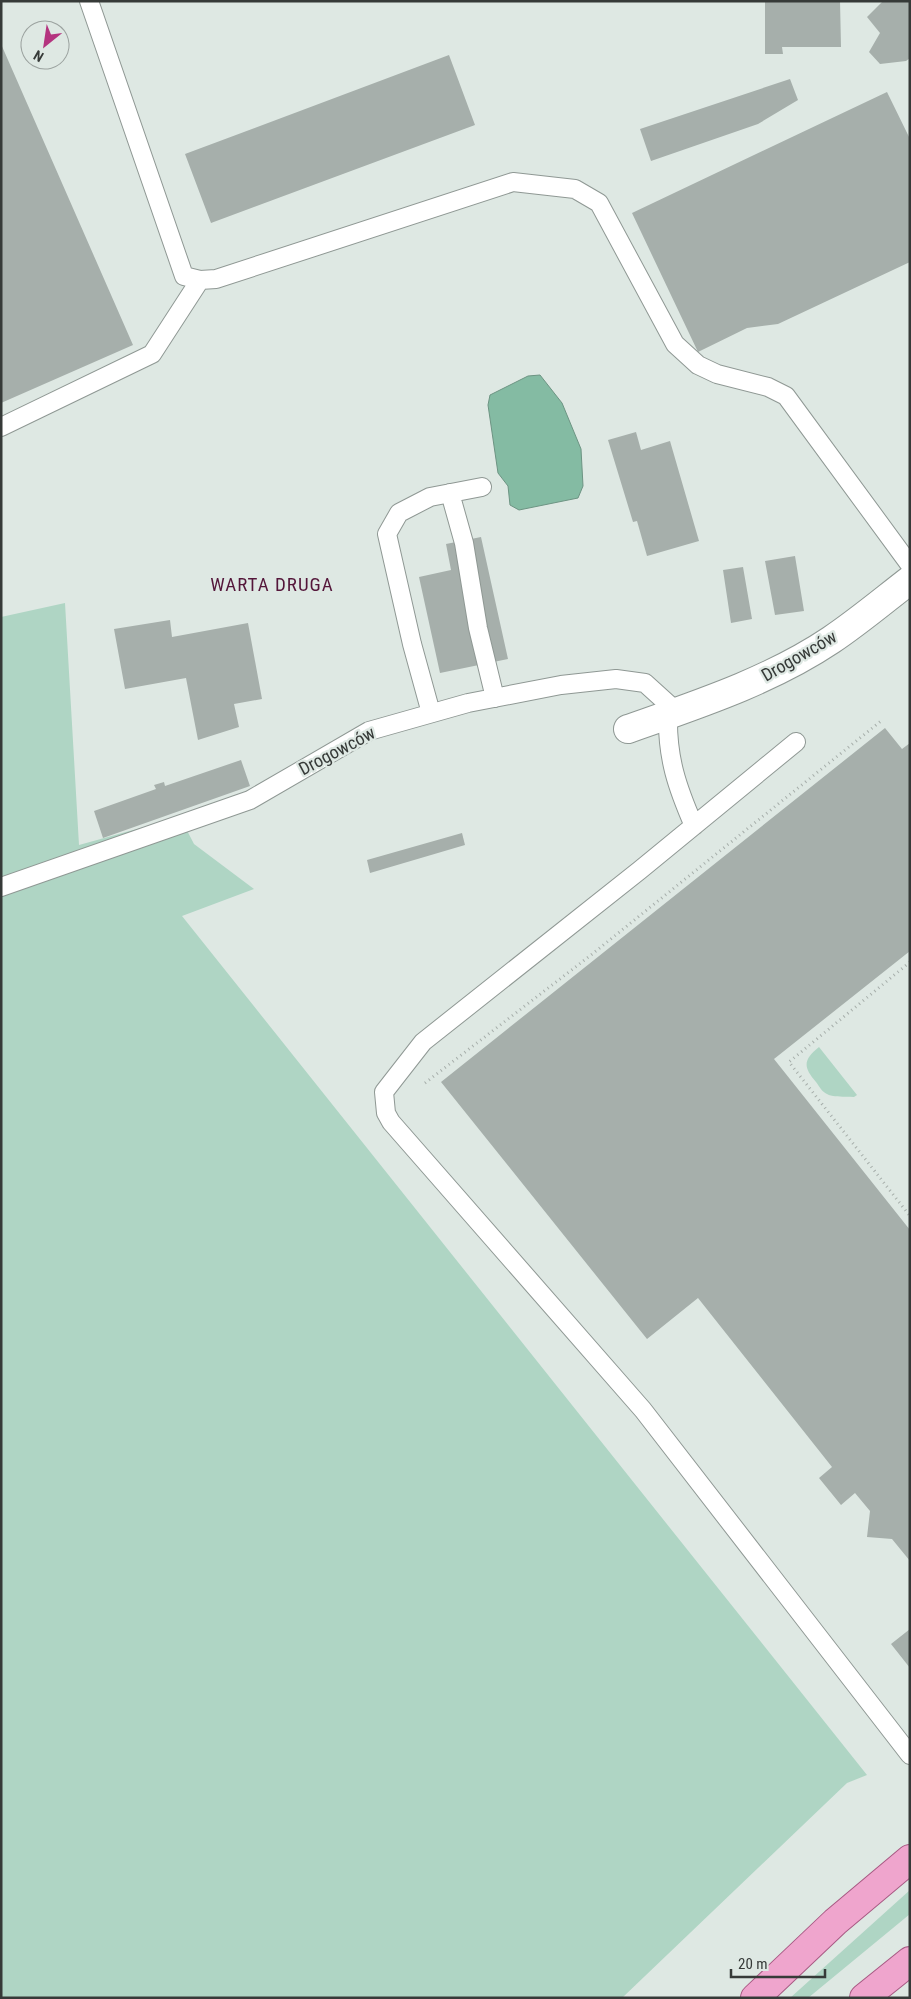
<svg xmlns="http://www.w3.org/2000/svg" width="911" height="1999" viewBox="0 0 911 1999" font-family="'Roboto Condensed',sans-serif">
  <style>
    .green { fill: #afd5c4 }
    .water { fill: #84bba3; stroke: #6d9483 }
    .building { fill: #a6afab }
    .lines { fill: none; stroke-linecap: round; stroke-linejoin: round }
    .lane-casing { stroke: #8f9894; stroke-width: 20 }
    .street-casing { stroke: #8f9894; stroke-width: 30 }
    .primary-casing { stroke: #a75983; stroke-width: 30 }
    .path { stroke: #a6aeaa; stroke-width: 3; stroke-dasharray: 1 4; stroke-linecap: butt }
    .lane { stroke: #fff; stroke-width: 18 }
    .street { stroke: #fff; stroke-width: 28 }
    .primary { stroke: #efa5cd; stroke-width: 28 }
    .labels { text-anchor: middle; stroke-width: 4.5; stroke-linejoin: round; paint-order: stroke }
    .street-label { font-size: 18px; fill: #363a38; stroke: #dee8e3 }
    .neighbourhood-label { font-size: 19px; letter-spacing: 1px; fill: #54163a; stroke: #dee8e3 }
  </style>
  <rect width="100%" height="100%" fill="#dee8e3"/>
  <!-- green -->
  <path class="green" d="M65,603L79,845L180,817L194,844L254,889L182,916L867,1775L847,1783L622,1998H1V617Z
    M819,1047L857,1095L854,1097C846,1096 834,1098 827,1094C822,1092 819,1086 816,1082C803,1067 803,1060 819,1047Z
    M910,1890V1914L808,1998H790Z"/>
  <!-- water -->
  <path class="water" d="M540,375L562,403L581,449L583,486L578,498L519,510L510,505L508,486L498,473L488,405L490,395L528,376Z"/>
  <!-- building -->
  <path class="building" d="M765,1H840L841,47H782L783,54H765Z
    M883,1H910V58L906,61L880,64L869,52L880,33L867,17Z
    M1,44L133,345L1,403Z
    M449,55L475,125L211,223L185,154Z
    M790,79L798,100L758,124L651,161L640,129Z
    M887,92L910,139V262L778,324L747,328L698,352L632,213Z
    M636,432L641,450L670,441L699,541L647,556L637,521L633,522L608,440Z
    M481,537L508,659L440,673L419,577L451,570L446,544Z
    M795,556L804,611L775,615L765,561Z
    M743,567L752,619L731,623L723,570Z
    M170,620L172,637L248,623L262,699L234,704L239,727L198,740L186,678L125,689L114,629Z
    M885,728L902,749L910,743V951L774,1059L910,1230V1561L892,1539L867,1537L870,1511L855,1493L841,1505L819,1478L832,1467L698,1298L647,1339L441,1082Z
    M241,760L250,786L103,838L94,811L156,789L154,785L164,782L165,786Z
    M462,833L465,845L370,873L367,860Z
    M910,1629V1668L891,1644Z"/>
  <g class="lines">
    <!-- lane casing -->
    <g class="lane-casing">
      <path id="lane" d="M89,1L184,276L200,280L216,279L513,182L575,189L599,203L675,344L698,365L717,374L768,387L786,396L910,565
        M1,427L152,354L200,280
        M450,493L464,543L478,628L495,698
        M431,713L412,644L387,534L399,513L430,497L482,487
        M668,715C667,758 677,787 694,826
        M796,742L640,870L423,1042L384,1092L386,1113L391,1122L643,1410L910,1755
        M1,887L250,800L369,731L468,703L561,685L616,679L645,683L677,712"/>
    </g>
    <!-- street casing -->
    <g class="street-casing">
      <path id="street" d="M628,729C696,705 770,681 831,640C858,622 884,600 910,580"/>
    </g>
    <!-- primary casing -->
    <g class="primary-casing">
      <path id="primary" d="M755,1998L835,1922L910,1859
        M864,1998L910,1961"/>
    </g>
    <!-- path -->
    <path class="path" d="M910,962L789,1062L910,1216
      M425,1083L591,955L881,721"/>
    <!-- lane -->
    <use href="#lane" class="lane"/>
    <!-- street -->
    <use href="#street" class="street"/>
    <!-- primary -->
    <use href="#primary" class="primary"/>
  </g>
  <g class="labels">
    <!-- street labels -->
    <g class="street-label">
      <text transform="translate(799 656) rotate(-30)" y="6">Drogowców</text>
      <text transform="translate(337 751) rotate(-28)" y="6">Drogowców</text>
    </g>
    <!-- neighbourhood labels -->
    <g class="neighbourhood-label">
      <text x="272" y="591">WARTA DRUGA</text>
    </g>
  </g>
  <!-- border -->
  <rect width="911" height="1999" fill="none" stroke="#363a38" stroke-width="5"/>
  <!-- north arrow -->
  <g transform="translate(45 45) rotate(210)"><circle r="24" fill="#dee8e3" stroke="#9ba29f"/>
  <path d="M0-4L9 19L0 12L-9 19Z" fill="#b4347f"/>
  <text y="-8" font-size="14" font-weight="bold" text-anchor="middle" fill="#363a38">N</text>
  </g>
  <!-- scale -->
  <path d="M731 1969v8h94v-8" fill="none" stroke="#363a38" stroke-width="2.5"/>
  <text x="738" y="1969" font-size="15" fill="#363a38" stroke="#dee8e3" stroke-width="4" paint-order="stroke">20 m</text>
</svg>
